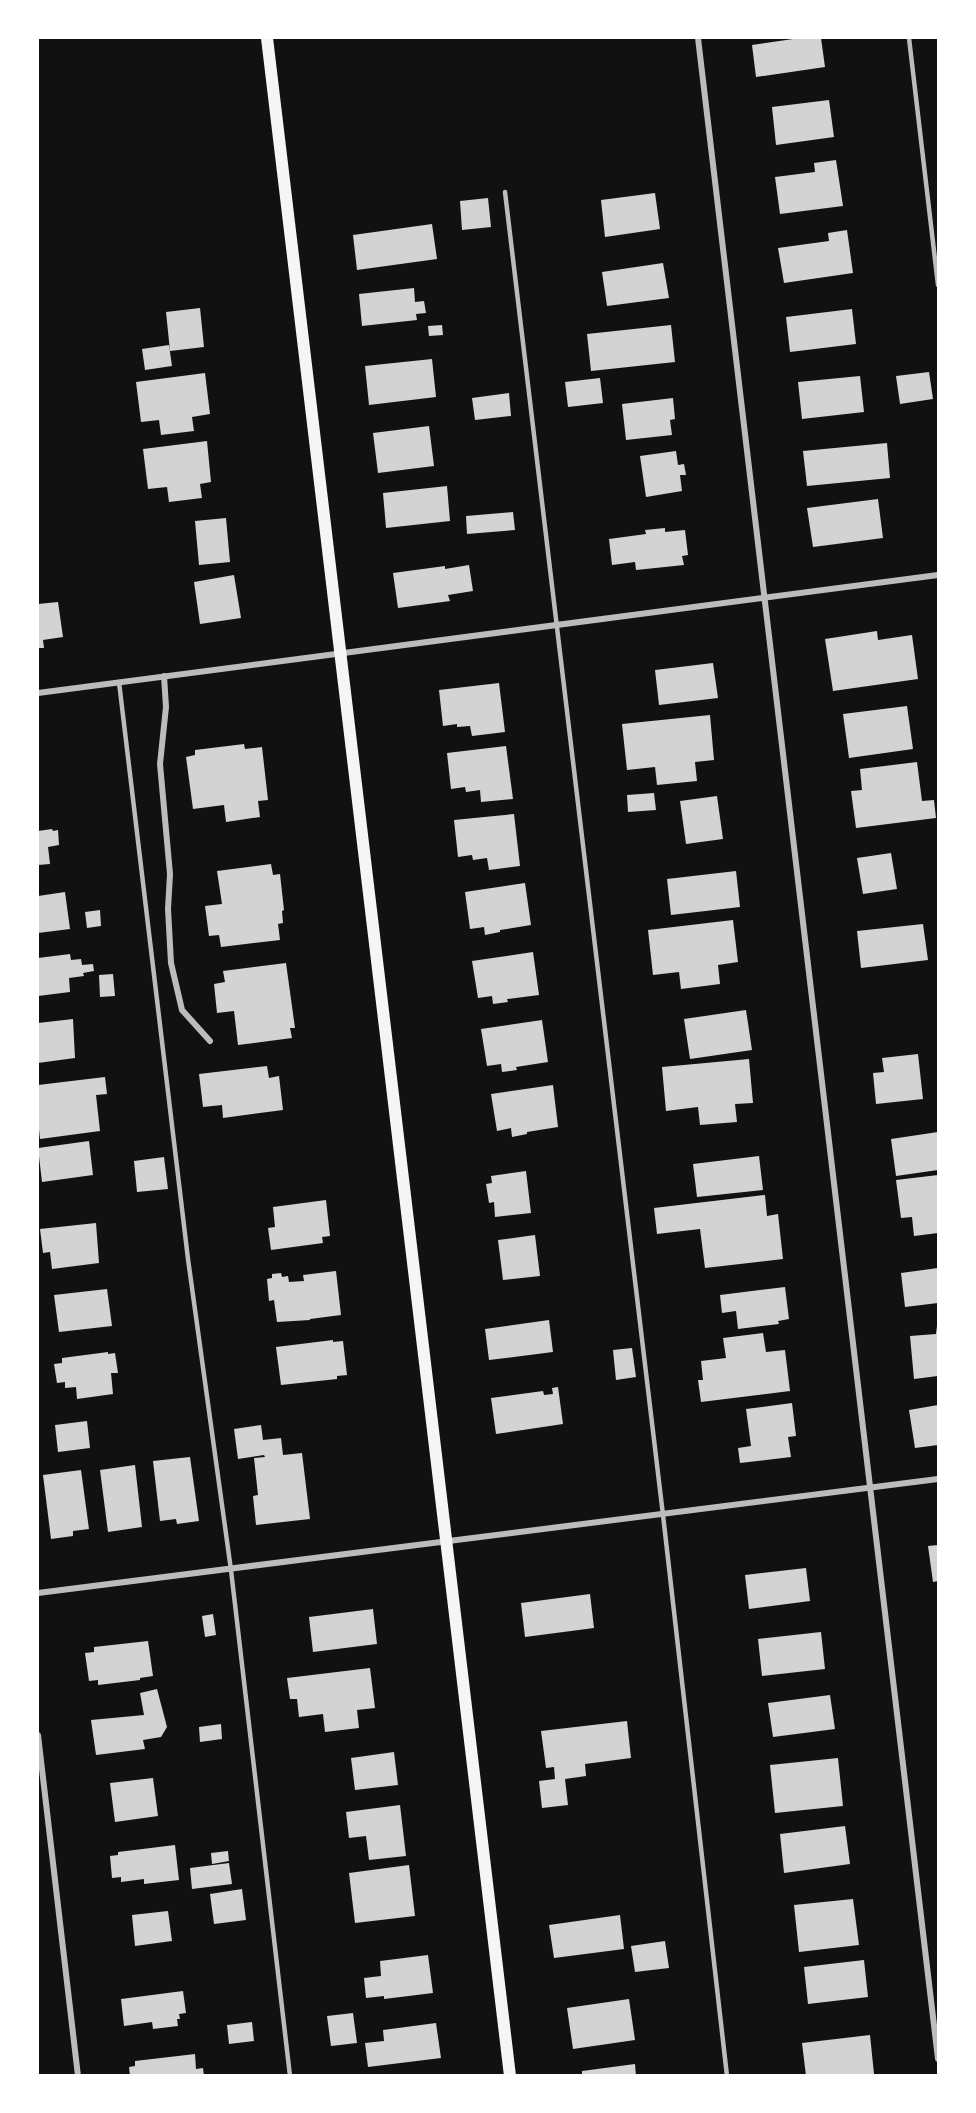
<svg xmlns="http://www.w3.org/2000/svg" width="976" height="2113" viewBox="0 0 976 2113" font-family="Georgia,serif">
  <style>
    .building { fill: #d3d3d3 }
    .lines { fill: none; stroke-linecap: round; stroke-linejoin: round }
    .service { stroke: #bcbcbc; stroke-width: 4.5 }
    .minor { stroke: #bcbcbc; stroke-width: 6 }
    .secondary { stroke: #f5f5f5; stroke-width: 12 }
  </style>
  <rect width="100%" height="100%" fill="#111"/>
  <!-- building -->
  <path class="building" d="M800,38H821L825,67L756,77L752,45Z
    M829,100L834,137L776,145L772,107Z
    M836,160L843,206L780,214L775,177L815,172L814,163Z
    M655,193L660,229L605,237L601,200Z
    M488,198L491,227L462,230L460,201Z
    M432,224L437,259L357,270L353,235Z
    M847,230L853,273L784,283L778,248L829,241L828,233Z
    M663,263L669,298L607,306L602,272Z
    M414,288L415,302L424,301L426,313L416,314L417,320L362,326L359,294Z
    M200,308L204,347L170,351L166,312Z
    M852,309L856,344L790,352L786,317Z
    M442,325L443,335L429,336L428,326Z
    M671,325L675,362L591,371L587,334Z
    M169,345L172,366L145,370L142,349Z
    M432,359L436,397L369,405L365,366Z
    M929,372L933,399L900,404L896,376Z
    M205,373L210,414L192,417L194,431L161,435L159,420L141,422L136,382Z
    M860,376L864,412L802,419L798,382Z
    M600,378L603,403L568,407L565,382Z
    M509,393L511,416L475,420L472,398Z
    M673,398L675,419L670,420L672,435L626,440L622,404Z
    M429,426L434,466L378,473L373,433Z
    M207,441L211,482L200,484L202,498L169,502L167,487L148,489L143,449Z
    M887,443L890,478L807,486L803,451Z
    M676,451L678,465L684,464L686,475H680L682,491L646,497L640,456Z
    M447,486L450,521L386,528L383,493Z
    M878,499L883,538L813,547L807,508Z
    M513,512L515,530L467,534L466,516Z
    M226,518L230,562L199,565L195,521Z
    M665,528V532L685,530L688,555L682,556L684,565L636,570L635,562L612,565L609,539L646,534L645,530Z
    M469,565L473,591L448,595L450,601L398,608L393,573L445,566V569Z
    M234,575L241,618L200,624L194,582Z
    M58,602L63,637L43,640L44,648H38V604Z
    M877,631L878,640L912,635L918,679L833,691L825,639Z
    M713,663L718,698L659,705L655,670Z
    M499,683L505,732L472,736L470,726L457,727V724L443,726L439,690Z
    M907,706L913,749L849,758L843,714Z
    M710,715L714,760L695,762L697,781L657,785L655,767L627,770L622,724Z
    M244,744L245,749L262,747L268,800L258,801L260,817L226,822L224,805L193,809L186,757L195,755V750Z
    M506,746L513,799L481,802L480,790L466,792L465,787L451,789L447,753Z
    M917,762L922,801L934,800L936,818L856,828L851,791L862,790L860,769Z
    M654,793L656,810L628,812L627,795Z
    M717,796L723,839L686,844L680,801Z
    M514,814L520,866L489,870L487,858L473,860L472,855L458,857L454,820Z
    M52,829L53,831L58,830L59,845L48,847L50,864L38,865V831Z
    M891,853L897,889L863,894L857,858Z
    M271,864L273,875L280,874L284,910L282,911L283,923L278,924L280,940L221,947L219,935L209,936L205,906L222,904L217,871Z
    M736,871L740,907L671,915L667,879Z
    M525,883L531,925L500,930V932L485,935L484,927L470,929L465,892Z
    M65,892L70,929L38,933V896Z
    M100,910L101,926L87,928L85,912Z
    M733,920L738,962L718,965L720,984L681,989L679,972L653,975L648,930Z
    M923,924L928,960L861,968L857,931Z
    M533,952L539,995L507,999L508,1002L493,1004L492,996L478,998L472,961Z
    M70,954L71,960L81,959L82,965L93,964L94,971L83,973L84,976L69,978L70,992L38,996V958Z
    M286,963L295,1028H290L292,1038L238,1045L234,1011L217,1013L214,984L225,982L223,971Z
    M113,974L115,996L100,997L99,975Z
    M746,1010L752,1050L690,1059L684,1019Z
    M73,1019L75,1058L38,1063V1023Z
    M542,1020L548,1062L516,1067L517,1070L502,1072L501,1064L487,1066L481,1029Z
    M918,1054L923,1099L876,1104L873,1073L884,1072L882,1058Z
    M749,1059L753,1103L735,1104L737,1122L700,1125L698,1107L666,1111L662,1067Z
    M267,1066L269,1078L279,1076L283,1110L223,1118L222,1105L203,1107L199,1074Z
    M105,1077L107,1094L96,1095L100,1131L40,1139L38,1120V1085Z
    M553,1085L558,1127L527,1132V1134L512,1137L511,1128L497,1131L491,1094Z
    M938,1132V1170L896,1176L891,1139Z
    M89,1141L93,1175L42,1182L38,1148Z
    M759,1156L763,1190L697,1197L693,1164Z
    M164,1157L168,1189L137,1192L134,1161Z
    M526,1171L531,1213L495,1217L494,1202L489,1203L486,1184L492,1183L491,1176Z
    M938,1175V1233L914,1236L912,1217L901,1218L896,1180Z
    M765,1195L767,1216L778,1214L783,1259L705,1268L700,1229L657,1234L654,1208Z
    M326,1200L330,1236L322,1237L323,1243L271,1250L268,1228L275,1227L273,1207Z
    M96,1223L99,1263L52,1269L50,1252L43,1253L40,1229Z
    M535,1235L540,1276L503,1280L498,1240Z
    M938,1268V1303L905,1307L901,1273Z
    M336,1271L341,1315L310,1319V1320L277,1322L274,1300L269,1301L267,1279L272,1278V1274L281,1273L282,1277L288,1276L289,1282L304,1281L303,1275Z
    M785,1287L789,1319L778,1321L779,1324L738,1329L736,1311L722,1313L720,1295Z
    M107,1289L112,1326L59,1332L54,1295Z
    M549,1320L553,1352L489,1360L485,1329Z
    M937,1326L938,1376L914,1379L910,1336L936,1334Z
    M763,1333L766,1352L785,1350L790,1391L701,1402L698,1380H703L701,1361L726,1358L723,1338Z
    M333,1340V1342L343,1341L347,1375L337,1376V1379L281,1385L276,1347Z
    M632,1348L636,1377L616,1380L613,1350Z
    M108,1352V1354L115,1353L118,1373H111L113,1394L77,1399L76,1387L65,1388V1382L57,1383L54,1364L62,1363V1358Z
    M558,1387L563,1424L496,1434L491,1398L543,1391L544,1395L553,1394L552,1388Z
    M792,1403L796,1436L788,1437L791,1457L740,1463L738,1448L751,1446L746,1409Z
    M938,1405V1445L915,1448L909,1410Z
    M87,1421L90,1448L58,1452L55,1425Z
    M261,1425L263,1440L281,1438L283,1455L302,1453L310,1519L256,1525L253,1496L258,1495L254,1458L265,1457L264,1455L238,1459L234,1429Z
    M190,1457L199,1521L177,1524L176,1519L160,1521L153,1461Z
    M135,1465L142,1527L108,1532L100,1470Z
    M81,1470L89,1529L73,1531V1536L51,1539L43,1475Z
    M938,1545V1581L933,1582L928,1546Z
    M806,1568L810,1601L749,1609L745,1575Z
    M590,1594L594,1628L525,1637L521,1603Z
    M373,1609L377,1644L313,1652L309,1617Z
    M213,1614L216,1635L205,1637L202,1616Z
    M821,1632L825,1669L762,1676L758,1639Z
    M148,1641L153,1676L140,1678V1680L98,1685V1680L89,1681L85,1653L94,1652V1647Z
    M370,1668L375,1708L357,1710L359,1728L325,1732L323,1714L299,1717L297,1699H290L287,1678Z
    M157,1689L167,1727L161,1737L143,1740L145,1749L96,1755L91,1720L144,1715L140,1693Z
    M830,1695L835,1729L773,1737L768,1703Z
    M627,1721L631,1758L585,1764L586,1776L565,1779L568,1805L542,1808L539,1781L555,1779L554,1767L546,1768L541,1731Z
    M221,1724L222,1739L200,1742L199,1727Z
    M394,1752L398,1785L355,1790L351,1758Z
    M838,1758L843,1806L775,1813L770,1765Z
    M153,1778L158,1816L115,1822L110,1783Z
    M400,1805L406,1856L369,1860L366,1836L349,1838L346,1812Z
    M845,1826L850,1864L784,1873L780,1834Z
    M175,1845L179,1880L144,1884V1879L121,1882V1877L112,1878L110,1856L118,1855V1852Z
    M228,1851L229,1861L212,1864L211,1853Z
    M229,1863L232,1884L192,1889L190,1868Z
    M409,1865L415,1916L355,1923L349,1873Z
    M242,1889L246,1920L214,1924L210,1894Z
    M853,1899L859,1945L799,1952L794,1905Z
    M168,1911L172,1941L135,1946L132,1915Z
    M620,1915L624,1949L554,1958L549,1925Z
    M665,1941L669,1968L635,1972L631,1946Z
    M428,1955L433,1993L384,1999V1996L366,1998L364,1978L381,1976L380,1961Z
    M864,1960L868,1997L808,2004L804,1967Z
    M183,1991L186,2013L179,2014L180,2019H177L178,2026L153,2029L152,2022L124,2026L121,1999Z
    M629,1999L635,2040L573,2049L567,2008Z
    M353,2013L357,2043L331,2046L327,2016Z
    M252,2022L254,2041L229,2044L227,2025Z
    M436,2023L441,2058L368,2067L365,2043L384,2041L383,2030Z
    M870,2035L874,2074L806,2076L802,2043Z
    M195,2054L196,2069L203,2068L204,2076H130L129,2067L135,2066V2061Z
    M635,2064L636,2076H582V2071Z"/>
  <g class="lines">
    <!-- service -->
    <path class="service" d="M909,38L938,285
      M505,192L663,1515L727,2076
      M119,682L188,1259L231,1570L290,2076"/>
    <!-- minor -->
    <path class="minor" d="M698,38L938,2059
      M164,676L166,707L160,764L170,874L168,909L171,963L182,1010L210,1041
      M38,693L938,575
      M38,1593L938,1479
      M38,1735L78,2076"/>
    <!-- secondary -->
    <path class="secondary" d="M267,38L510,2076"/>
  </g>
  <!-- border -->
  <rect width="976" height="2113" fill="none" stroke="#ffffff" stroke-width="78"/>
</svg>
